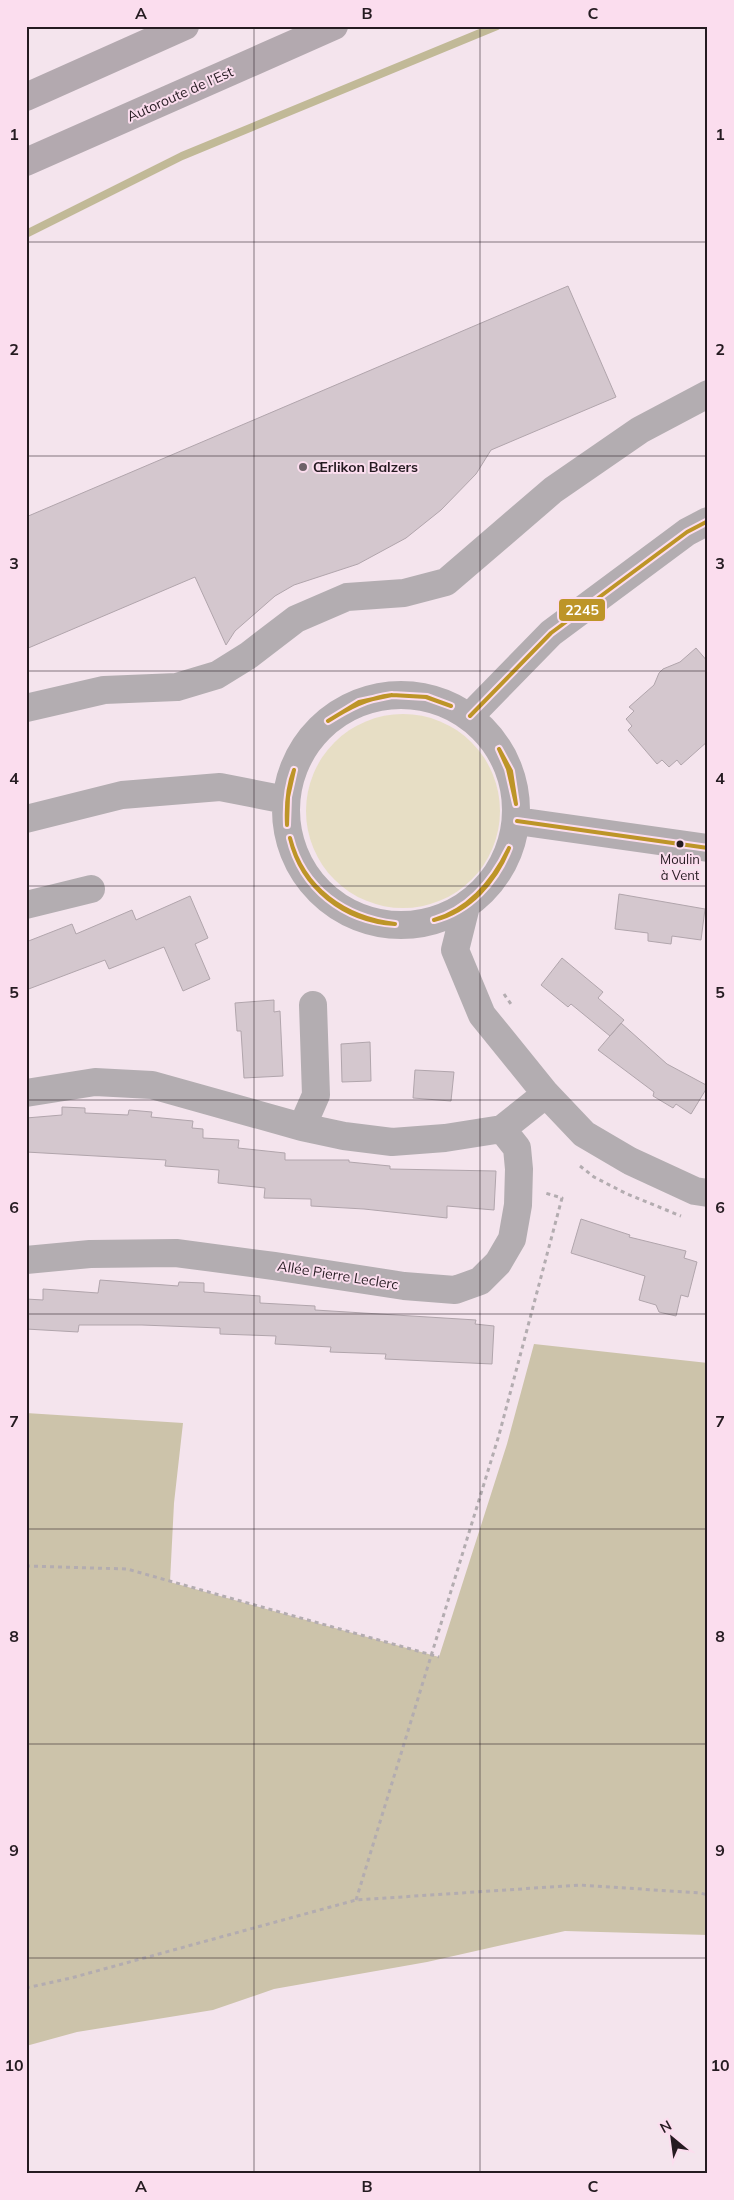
<svg xmlns="http://www.w3.org/2000/svg" width="734" height="2200" viewBox="0 0 734 2200" font-family="Mulish,sans-serif">
  <style>
    .green { fill: #e7dec5 }
    .forest { fill: #ccc3aa }
    .lines { fill: none; stroke-linecap: round; stroke-linejoin: round }
    .stream { stroke: #c1b997; stroke-width: 8 }
    .building { fill: #d4c7ce; stroke: #b1a5ac }
    .path { stroke: #b3acb0; stroke-width: 3; stroke-dasharray: 4 4; stroke-linecap: butt }
    .minor { stroke: #b3adb1; stroke-width: 28 }
    .highway { stroke: #b3a9af; stroke-width: 28 }
    .bus-1-casing { stroke: #fbddee; stroke-width: 8 }
    .bus-1 { stroke: #bd9528; stroke-width: 4 }
    .grid { fill: none; stroke: #251b21; stroke-width: 1; stroke-opacity: 0.55 }
    .poi-dot { fill: #6d6168; stroke: #fbddee; stroke-width: 2 }
    .bus-dot { fill: #251b21; stroke: #fbddee; stroke-width: 2 }
    .labels { text-anchor: middle; stroke-width: 4; stroke-linejoin: round; paint-order: stroke }
    .bus-label { font-size: 13px; fill: #251b21; stroke: #fbddee }
    .street-label { font-size: 14px; fill: #251b21; stroke: #fbddee }
    .poi-label { font-size: 14px; font-weight: bold; fill: #251b21; stroke: #fbddee; text-anchor: start }
    .line-badge { stroke: #fbddee; stroke-width: 2 }
    .badge-label { font-size: 14px; text-anchor: middle; font-weight: bold; fill: #fff }
    .neatline { fill: none; stroke: #251b21; stroke-width: 2 }
    .grid-label { font-size: 16px; text-anchor: middle; font-weight: bold; fill: #251b21 }
  </style>
  <rect width="100%" height="100%" fill="#f4e4ed"/>
  <!-- green -->
  <path class="green" d="M306 811a97 97 0 1 1 194 0a97 97 0 1 1-194 0Z"/>
  <!-- forest -->
  <path class="forest" d="M534,1344L708,1363V1935L565,1931L427,1962L274,1989L213,2010L77,2032L26,2046V1413L183,1423L174,1503L170,1582L439,1657L507,1444Z"/>
  <g class="lines">
    <!-- stream -->
    <path class="stream" d="M26,234L182,156L497,26"/>
  </g>
  <!-- building -->
  <path class="building" d="M568,286L616,397L491,450L476,474L441,510L406,538L358,564L294,585L275,596L235,631L226,645L195,577L26,649V517Z
    M696,648L708,662V741L681,765L677,760L669,767L662,760L657,764L628,730L632,726L626,719L634,711L629,707L654,685L659,673L663,669L680,662Z
    M619,894L705,909L701,940L672,936L671,944L648,941V933L615,929Z
    M190,896L208,938L195,944L210,979L183,991L164,947L109,969L105,960L26,990V942L72,924L76,934L132,910L136,920Z
    M562,958L603,992L598,998L624,1020L610,1036L571,1004L568,1007L541,985Z
    M274,1000V1012L280,1011L283,1076L244,1078L241,1031H237L235,1003Z
    M621,1023L667,1064L708,1086L691,1114L676,1104L673,1108L653,1096L654,1092L598,1050Z
    M370,1042L371,1081L342,1082L341,1044Z
    M415,1070L454,1072L451,1101L413,1098Z
    M62,1107L85,1108V1113L128,1115L129,1110L152,1112L151,1117L193,1121L192,1128L203,1129V1138L239,1140L238,1148L285,1153V1160H349V1162L390,1166V1169L496,1171L494,1210L447,1206V1218L364,1209L311,1206V1199L264,1198L265,1188L218,1183L219,1170L165,1166L166,1160L26,1152V1118L62,1115Z
    M581,1219L630,1235L629,1237L686,1251L684,1258L697,1262L688,1297L681,1295L676,1316L659,1312L656,1305L639,1300L645,1276L571,1253Z
    M100,1280L178,1286L179,1282L204,1283V1292L260,1296V1303L315,1306V1310L476,1320L475,1324L494,1326L492,1364L385,1359L386,1354L330,1352L331,1347L275,1344L276,1336L220,1334V1328L142,1325H79L78,1332L26,1329V1299L43,1300V1289L98,1293Z"/>
  <g class="lines">
    <!-- path -->
    <path class="path" d="M504,994L513,1007
      M580,1166L594,1177L627,1194L681,1216
      M26,1566L127,1569L439,1657
      M356,1900L499,1435L562,1198L545,1193
      M26,1988L71,1978L356,1900L580,1885L700,1893L708,1895"/>
    <!-- minor -->
    <path class="minor" d="M286 810a115 115 0 1 1 230 0a115 115 0 1 1-230 0Z
      M26,708L104,690L177,687L217,675L249,655L296,619L347,597L404,593L446,582L553,490L640,430L708,394
      M470,716L551,633L687,532L708,521
      M26,819L122,795L220,787L286,800
      M517,821L708,848
      M26,905L91,889
      M466,906L455,950L482,1015L546,1094L584,1134L630,1161L695,1191L708,1193
      M26,1093L95,1082L152,1085L302,1127L344,1136L392,1142L445,1138L502,1129L546,1094
      M302,1127L316,1095L313,1005
      M26,1260L90,1254L176,1253L274,1266L404,1286L455,1290L480,1281L498,1263L512,1239L518,1205L519,1169L517,1148L502,1129"/>
    <!-- highway -->
    <path class="highway" d="M26,97L185,26
      M26,162L334,26"/>
    <!-- bus-1 casing -->
    <g class="bus-1-casing">
      <path id="bus-1" d="M392,695L426,697L451,706
        M392,695L427,697L451,706
        M470,716L551,633L687,532L708,521
        M328,721L359,702L392,695
        M328,721C349,708 367,698 392,695
        M499,749L511,771L516,804
        M499,749L508,769L516,804
        M517,821L708,848
        M287,825C286,805 287,788 294,770
        M287,825L288,797L294,770
        M290,838C303,889 345,918 395,924
        M290,838C302,888 344,921 395,924
        M434,920C470,909 493,881 509,848
        M434,920C470,911 496,881 509,848"/>
    </g>
    <!-- bus-1 -->
    <use href="#bus-1" class="bus-1"/>
  </g>
  <!-- grid -->
  <path class="grid" d="M254,26V2174M480,26V2174M26,242H708M26,456H708M26,671H708M26,886H708M26,1100H708M26,1314H708M26,1529H708M26,1744H708M26,1958H708"/>
  <!-- markers -->
  <circle class="poi-dot" cx="303" cy="467" r="5"/>
  <circle class="bus-dot" cx="680" cy="844" r="4.5"/>
  <g class="labels">
    <!-- bus labels -->
    <g class="bus-label">
      <text x="680" y="864">Moulin<tspan x="680" dy="16">à Vent</tspan></text>
    </g>
    <!-- street labels -->
    <g class="street-label">
      <text transform="translate(180 94) rotate(-24)" y="5">Autoroute de l’Est</text>
      <text transform="translate(338 1275) rotate(9)" y="5">Allée Pierre Leclerc</text>
    </g>
    <!-- poi labels -->
    <g class="poi-label">
      <text x="313" y="472">Œrlikon Balzers</text>
    </g>
  </g>
  <rect class="line-badge" x="558" y="598" width="48" height="24" rx="5" fill="#bd9528"/>
  <g class="badge-label">
    <text x="582" y="615">2245</text>
  </g>
  <!-- border -->
  <rect width="734" height="2200" fill="none" stroke="#fbddee" stroke-width="55"/>
  <!-- north arrow -->
  <g transform="translate(672 2138) rotate(331)" stroke="#fbddee" stroke-width="4" paint-order="stroke">
  <path d="M0-4L9 19L0 12L-9 19Z" fill="#251b21"/>
  <text y="-8" font-size="14" font-weight="bold" text-anchor="middle" fill="#251b21">N</text>
  </g>
  <rect x="28" y="28" width="678" height="2144" class="neatline"/>
  <g class="grid-label">
    <text x="141" y="19">A</text>
    <text x="367" y="19">B</text>
    <text x="593" y="19">C</text>
    <text x="14" y="140">1</text>
    <text x="720" y="140">1</text>
    <text x="14" y="355">2</text>
    <text x="720" y="355">2</text>
    <text x="14" y="569">3</text>
    <text x="720" y="569">3</text>
    <text x="14" y="784">4</text>
    <text x="720" y="784">4</text>
    <text x="14" y="998">5</text>
    <text x="720" y="998">5</text>
    <text x="14" y="1213">6</text>
    <text x="720" y="1213">6</text>
    <text x="14" y="1427">7</text>
    <text x="720" y="1427">7</text>
    <text x="14" y="1642">8</text>
    <text x="720" y="1642">8</text>
    <text x="14" y="1856">9</text>
    <text x="720" y="1856">9</text>
    <text x="14" y="2071">10</text>
    <text x="720" y="2071">10</text>
    <text x="141" y="2192">A</text>
    <text x="367" y="2192">B</text>
    <text x="593" y="2192">C</text>
  </g>
</svg>
